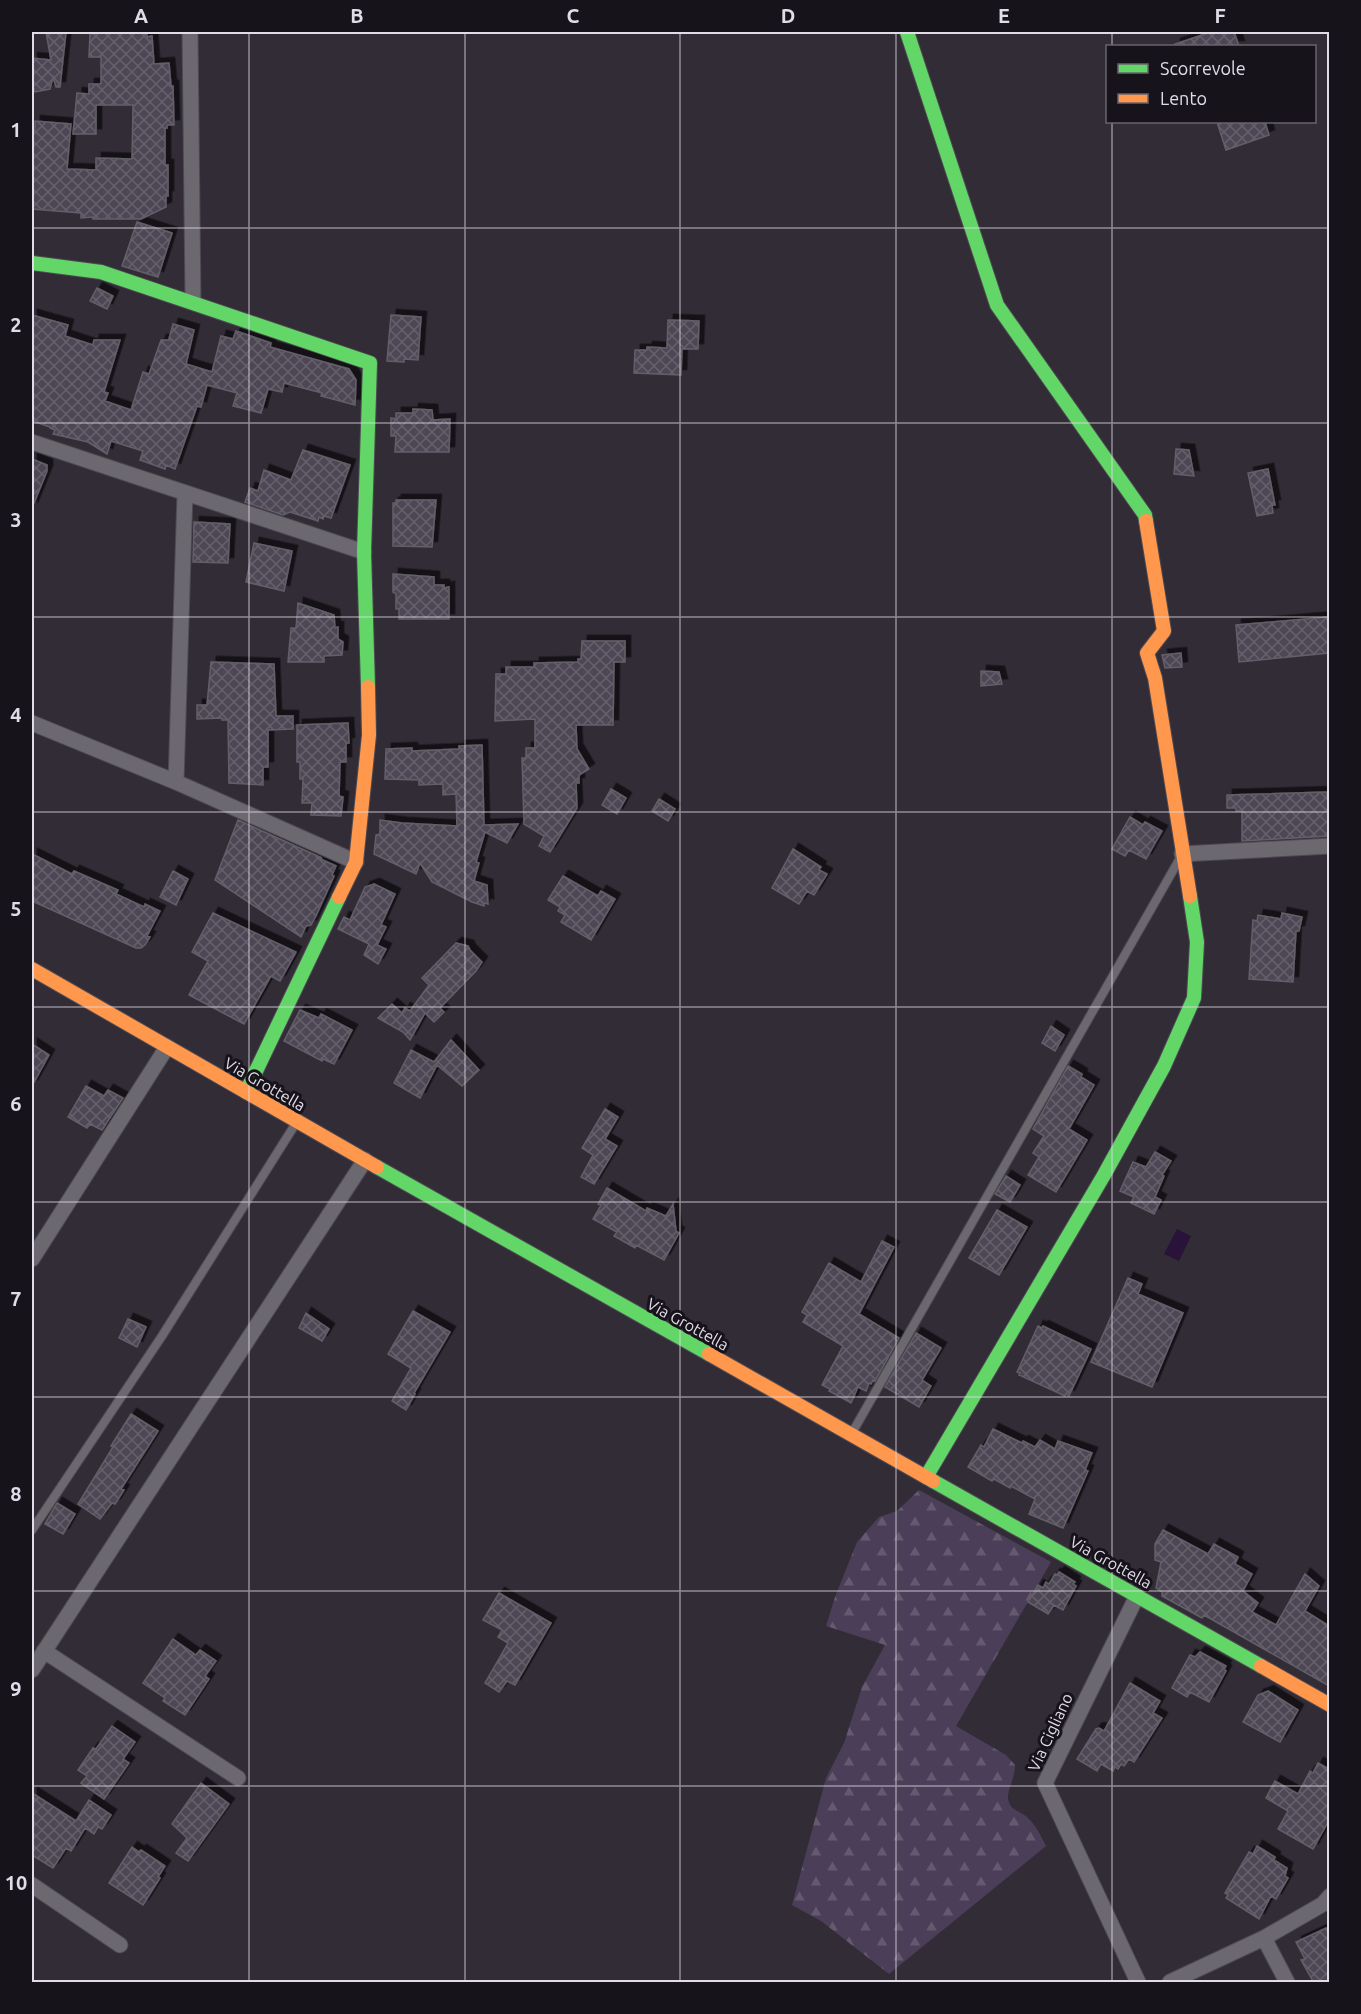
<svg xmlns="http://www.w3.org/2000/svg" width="1361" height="2014" viewBox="0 0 1361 2014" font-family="Ubuntu,sans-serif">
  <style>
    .forest { fill: url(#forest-firs) }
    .water { fill: #2a133b }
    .building { fill: url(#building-cross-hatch); stroke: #635f68; stroke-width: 1.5; filter: url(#shadow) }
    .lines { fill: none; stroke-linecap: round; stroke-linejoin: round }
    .lane-casing { stroke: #4e4952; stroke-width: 10 }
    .street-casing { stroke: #4e4952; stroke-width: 17 }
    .fast-casing { stroke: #4e4952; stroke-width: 16 }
    .slow-casing { stroke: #4e4952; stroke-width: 16 }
    .lane { stroke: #6c6870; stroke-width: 8 }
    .street { stroke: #6c6870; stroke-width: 15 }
    .fast { stroke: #63d668; stroke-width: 14 }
    .slow { stroke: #ff974d; stroke-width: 14 }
    .grid { fill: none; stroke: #e1dce7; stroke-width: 1.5; stroke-opacity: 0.55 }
    .labels { text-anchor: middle; stroke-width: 6; stroke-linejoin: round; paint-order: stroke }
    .street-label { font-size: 16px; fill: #e1dce7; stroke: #17131b }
    .neatline { fill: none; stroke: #e1dce7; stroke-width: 2 }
    .grid-label { font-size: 20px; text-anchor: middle; font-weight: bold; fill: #e1dce7 }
  </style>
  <defs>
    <pattern id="forest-firs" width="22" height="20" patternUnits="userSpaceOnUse" patternTransform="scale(1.5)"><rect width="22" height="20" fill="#4b3e58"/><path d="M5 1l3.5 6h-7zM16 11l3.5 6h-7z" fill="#655970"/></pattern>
    <pattern id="building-cross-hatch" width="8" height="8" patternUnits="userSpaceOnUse" patternTransform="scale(1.5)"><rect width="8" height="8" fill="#4d4654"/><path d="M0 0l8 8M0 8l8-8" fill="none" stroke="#66606d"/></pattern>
    <filter id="shadow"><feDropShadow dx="5.5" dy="-5.5" stdDeviation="0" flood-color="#0009"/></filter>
  </defs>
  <rect width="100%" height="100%" fill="#312c36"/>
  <!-- forest -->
  <path class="forest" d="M919,1490L1051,1562L956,1726L1006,1755L1015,1765C1015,1779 1008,1787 1008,1798C1009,1810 1020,1811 1027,1817C1036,1825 1041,1836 1046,1846L889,1974L821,1921L792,1905L826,1778L844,1743L862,1687L885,1645L826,1626L835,1597L857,1542L879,1517L897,1511Z"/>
  <!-- water -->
  <path class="water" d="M1177,1229L1191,1236L1179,1261L1164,1254Z"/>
  <!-- building -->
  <path class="building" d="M46,32H66L60,87H56L53,77L50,89L35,92L32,83V58L51,60Z
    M102,32H147V37L152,36L154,64L169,63L171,86H173L174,125H167V128H165V165H168V196H166V207L141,219H93V217L81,218V213L32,209V131H35V121L71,124L67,169L96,170V158L132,159L133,105H96V134H73L77,93L89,94V84H101V57H89L90,34Z
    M1211,32H1234L1239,46H1175V44Z
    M1217,122H1265L1269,135L1226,150Z
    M137,222L172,233L158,277L122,266Z
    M97,288L113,296L107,309L90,301Z
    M32,315L68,325L65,336L93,345L94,340H120L104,392L108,393L105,401L131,410L143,372L149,374L161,340H173L169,339L173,324L194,330L186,364L212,372L221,336L233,339L236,331L271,343L270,347L349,369L356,380L355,405L321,396L322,393L284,383L282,392L268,389L261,413L233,406L237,393L207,385L201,407L197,406L175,469L166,465L165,469L140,460L143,451L111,441L107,454L88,442L53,434L55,430L50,428V427L32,421Z
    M391,315L421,317L418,360L404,359V362L387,361Z
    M668,320L699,321L698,349H682L681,375L634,373L635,350H647V347L667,348Z
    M413,409L432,410L433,420L450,419L449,452H395L396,436H391V418L396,419V413H413Z
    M1176,449L1189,450L1194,476L1174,474Z
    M303,450L350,465L331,518L324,516L323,519L319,517L318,521L290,512L283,515L245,502L250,488L258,491L264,470L291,480Z
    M32,459L47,465V471L32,508Z
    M1268,469L1275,505H1272L1273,513L1257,516L1248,473Z
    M396,500H436L432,547L393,546V503H396Z
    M194,522L230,524L228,563L193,562Z
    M254,543L292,551L284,591L246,582Z
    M393,574L434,577V585H444V588L449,587V619H399V609H396V594L393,592Z
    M298,603L334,615L335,628L338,627V639L343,642L342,655L324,656V662H288L291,628H296Z
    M1329,617V653L1239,662L1236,625Z
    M582,641H625V662H614L613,725H576L577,749L589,769L579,775V783H576L577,808L550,852L539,846L544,836L524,824L522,758H526V748H535V719L495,721L496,674H506V667H534V663L578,662V659H581Z
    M1181,653L1182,667L1165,668L1162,655Z
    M211,662L274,664L276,716H293V729L268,730V767H263V785L229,783L228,720H222V718L197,719V705H207Z
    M981,671L999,672L1002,684L981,686Z
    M348,723L349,743H346V762H340L339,796L343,797L341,816L311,815L312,803H302L303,779H300V762H297V725Z
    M482,745L484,825L518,824L507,843L485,832L476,862L479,863L474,881L487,885L488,904L484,903V906L472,902L432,882L420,863L416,874L374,854L376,835L380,834V820L402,823L457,826L456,794L443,795V784L419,785V780L385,779L386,749L412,748V751L459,749V746Z
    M611,789L626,798L617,814L602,805Z
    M1326,792L1327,796L1329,795V836L1242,841V811H1236V808H1227V795Z
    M659,799L675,809L668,821L652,811Z
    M1130,817L1143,825L1145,822L1162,831L1146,859L1129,850L1125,856L1112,849Z
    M238,820L322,858L316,857L336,866L332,875L334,876L316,916L311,925L306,926L301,937L215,880Z
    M793,849L821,867L819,870L827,874L814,895L807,891L799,904L772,888Z
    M32,854L72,874L74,871L118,890L116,894L144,907L145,904L160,911L147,936L150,937L145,945L141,948H136L32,901Z
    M173,871L188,879L176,905L160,897Z
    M563,876L598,896L601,891L615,899L591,940L561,922L565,915L558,911L560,907L548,900Z
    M374,884L395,894L381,925L386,927L377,945L386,949L378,964L364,955L369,944L338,929L344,917L350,920L365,887Z
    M213,913L296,952L280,981L271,976L244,1024L189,995L208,961L192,952Z
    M1282,913L1302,917L1299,931H1296L1293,982L1249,979L1253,920L1257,921L1258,915L1281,919Z
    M456,943L468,946L470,950L482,962L476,971L440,1008L444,1012L434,1022L425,1013L410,1040L403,1032L378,1018L392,1004L402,1013L405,1008L410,1011L429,985L422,978Z
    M300,1010L319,1018L321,1014L352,1030L334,1064L323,1059L322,1061L284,1041Z
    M1051,1026L1064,1035L1055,1051L1042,1043Z
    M451,1040L479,1070L462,1086L437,1065L420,1098L394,1083L411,1050L434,1062Z
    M32,1044L49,1055L32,1086Z
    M1068,1066L1082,1074L1081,1077L1094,1085L1069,1129L1087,1140L1056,1192L1028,1175L1039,1157L1033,1153L1044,1136L1033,1129Z
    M86,1086L104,1096L108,1090L123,1098L102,1130L90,1124L87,1128L68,1117Z
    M605,1109L618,1117L605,1139L617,1146L594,1184L581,1177L593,1155L582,1148Z
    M1155,1152L1171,1161L1162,1175L1164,1176L1155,1197L1161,1200L1154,1214L1131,1203L1134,1197L1120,1191L1133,1162L1146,1167Z
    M1006,1176L1020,1185L1010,1202L995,1194Z
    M607,1188L646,1211L647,1208L666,1216L673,1204L676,1231L679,1233L664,1260L636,1245L635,1248L614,1236L617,1232L593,1219L601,1205L598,1204Z
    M997,1210L1027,1227L999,1275L969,1258Z
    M882,1241L894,1247L859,1314L899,1338L875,1381L873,1380L871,1384L869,1383L866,1391L858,1387L851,1403L829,1391L830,1389L822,1385L843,1346L803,1322L807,1315L802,1312L829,1263L861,1282Z
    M1128,1278L1142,1284L1138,1294L1183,1313L1152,1387L1091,1362Z
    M413,1311L450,1332L414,1393L415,1394L406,1410L392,1401L411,1368L388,1354Z
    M306,1313L329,1329L322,1341L299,1328Z
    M128,1319L146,1327L137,1347L119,1338Z
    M1038,1326L1042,1328L1043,1326L1091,1349L1069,1396L1066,1394L1065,1396L1019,1375L1020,1373L1017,1372Z
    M916,1333L941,1348L922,1380L931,1386L919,1407L885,1387Z
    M131,1414L158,1431L128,1478L121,1489L124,1490L115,1504L112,1503L100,1519L78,1504L113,1447L111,1446Z
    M993,1429L1022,1443L1023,1441L1035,1447L1040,1440L1055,1449L1058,1441L1092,1453L1085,1470L1088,1471L1063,1528L1029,1514L1035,1499L1011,1486L1010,1488L994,1479L992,1481L968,1467L981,1445L984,1447Z
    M57,1503L75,1514L63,1534L45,1524Z
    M1163,1530L1208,1554L1214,1544L1238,1557L1235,1564L1252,1574L1243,1591L1258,1603L1252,1612L1276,1625L1305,1574L1319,1586L1305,1611L1329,1626V1686L1204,1615L1202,1618L1162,1596V1592L1156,1588L1161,1562L1155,1560V1544Z
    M1059,1572L1075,1582L1073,1584L1076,1586L1063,1610L1054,1605L1048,1614L1028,1602L1038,1585L1043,1588L1046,1582L1049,1584L1055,1574L1057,1575Z
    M499,1593L551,1623L515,1685L507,1681L499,1692L485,1683L508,1643L498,1637L502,1630L483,1620Z
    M173,1639L196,1655L200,1650L216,1661L205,1676L209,1679L185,1715L163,1701L165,1698L143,1683Z
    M1200,1652L1226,1666L1224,1669L1226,1671L1209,1702L1190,1692L1187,1697L1172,1688L1190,1655L1195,1657Z
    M1130,1683L1160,1701L1153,1713L1162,1718L1134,1762L1129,1759L1124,1766L1121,1764L1118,1769L1115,1767L1113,1771L1101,1764L1097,1771L1077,1759L1096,1729L1099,1728L1104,1731Z
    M1268,1691L1298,1710L1280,1742L1243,1722L1258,1695Z
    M112,1726L135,1742L123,1759L129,1763L104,1799L81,1783L87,1776L78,1770L93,1748L96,1749Z
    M1318,1763L1329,1769V1820L1313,1849L1278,1829L1288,1811L1266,1798L1275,1781L1298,1794L1310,1771L1313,1773Z
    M201,1783L229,1804L188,1861L176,1853L187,1838L172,1824Z
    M32,1793L76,1821L89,1800L111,1815L102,1829L98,1827L94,1834L85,1828L71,1851L66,1848L53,1868L32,1855Z
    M1257,1846L1275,1857L1274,1860L1287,1868L1285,1876L1288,1878L1276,1899L1271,1896L1259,1919L1226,1898L1228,1895L1225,1893L1249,1852L1253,1854Z
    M132,1847L139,1852L141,1850L165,1866L158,1877L160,1878L143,1905L109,1883Z
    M1326,1928L1329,1936V1983H1314L1301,1960L1305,1959L1296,1942Z"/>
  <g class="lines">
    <!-- lane casing -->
    <g class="lane-casing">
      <path id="lane" d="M852,1433L1179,860
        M32,1530L162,1336L296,1123"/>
    </g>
    <!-- street casing -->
    <g class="street-casing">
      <path id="street" d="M190,32L193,302
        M32,442L364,552
        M32,723L176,782L356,862
        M176,782L185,493
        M1182,854L1330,846
        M32,1259L167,1047
        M1137,1596L1045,1783L1138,1982
        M44,1651L238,1778
        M32,1670L365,1160
        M32,1885L120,1945
        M1264,1938L1287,1982
        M1170,1982L1264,1938L1323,1904L1330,1896"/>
    </g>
    <!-- fast casing -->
    <g class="fast-casing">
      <path id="fast" d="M907,32L997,305L1145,515L1146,521
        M32,263L101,272L370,363L364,552L368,687
        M246,1092L339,897
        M377,1167L709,1354
        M926,1477L1104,1175L1164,1066L1194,998L1197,942L1190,896
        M933,1481L1261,1666"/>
    </g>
    <!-- slow casing -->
    <g class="slow-casing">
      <path id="slow" d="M1146,521L1164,631L1147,653L1155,678L1190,896
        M339,897L356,862L369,735L368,687
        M32,969L377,1167
        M709,1354L933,1481
        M1261,1666L1330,1705"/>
    </g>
    <!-- lane -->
    <use href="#lane" class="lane"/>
    <!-- street -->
    <use href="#street" class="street"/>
    <!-- fast -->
    <use href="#fast" class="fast"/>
    <!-- slow -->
    <use href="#slow" class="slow"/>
  </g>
  <!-- grid -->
  <path class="grid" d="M249,32V1982M465,32V1982M680,32V1982M896,32V1982M1112,32V46M1112,122V1982M32,228H1330M32,423H1330M32,617H1330M32,812H1330M32,1007H1330M32,1202H1330M32,1397H1330M32,1591H1330M32,1786H1330"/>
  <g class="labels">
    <!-- street labels -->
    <g class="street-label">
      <text transform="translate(265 1084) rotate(30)" y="6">Via Grottella</text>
      <text transform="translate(688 1324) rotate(29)" y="6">Via Grottella</text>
      <text transform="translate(1111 1562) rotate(29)" y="6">Via Grottella</text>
      <text transform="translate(1050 1732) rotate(-65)" y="6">Via Cigliano</text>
    </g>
  </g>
  <!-- border -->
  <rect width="1361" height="2014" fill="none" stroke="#17131b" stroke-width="66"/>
  <!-- legend -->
  <rect x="1106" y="45" width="210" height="78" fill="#17131b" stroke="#68636d" stroke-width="1.5"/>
  <rect x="1118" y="64" width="30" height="9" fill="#63d668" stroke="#68636d" stroke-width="1.5"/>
  <text x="1160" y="75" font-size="18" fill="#e1dce7">Scorrevole</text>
  <rect x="1118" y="94" width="30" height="9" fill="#ff974d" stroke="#68636d" stroke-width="1.5"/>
  <text x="1160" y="105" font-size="18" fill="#e1dce7">Lento</text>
  <rect x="33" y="33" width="1295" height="1948" class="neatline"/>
  <g class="grid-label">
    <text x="141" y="23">A</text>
    <text x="357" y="23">B</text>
    <text x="573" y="23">C</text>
    <text x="788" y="23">D</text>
    <text x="1004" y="23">E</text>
    <text x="1220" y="23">F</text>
    <text x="16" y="137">1</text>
    <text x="16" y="332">2</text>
    <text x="16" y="527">3</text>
    <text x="16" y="722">4</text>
    <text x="16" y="916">5</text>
    <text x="16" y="1111">6</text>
    <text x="16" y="1306">7</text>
    <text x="16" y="1501">8</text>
    <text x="16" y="1696">9</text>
    <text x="16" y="1890">10</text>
  </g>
</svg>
